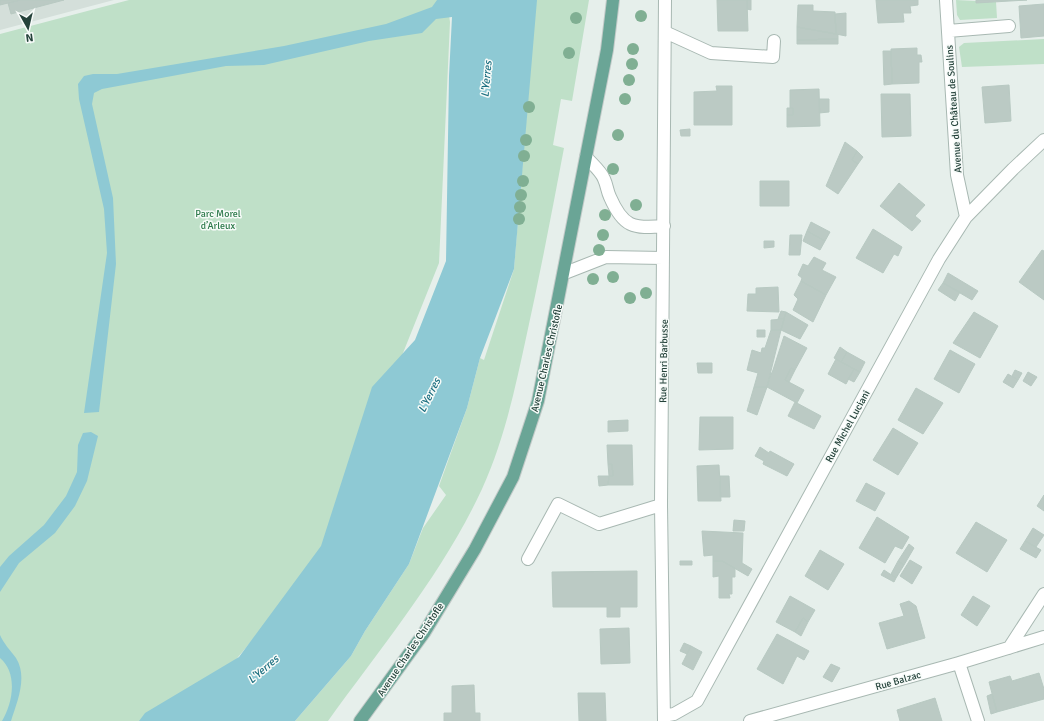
<svg xmlns="http://www.w3.org/2000/svg" width="1044" height="721" viewBox="0 0 1044 721" font-family="Signika,sans-serif">
  <style>
    .built { fill: #d4dfda }
    .green { fill: #bfe0c8 }
    .water { fill: #8ec9d4 }
    .building { fill: #bbcac4; stroke: #b8c9c2 }
    .lines { fill: none; stroke-linecap: round; stroke-linejoin: round }
    .minor-casing { stroke: #a8b8b2; stroke-width: 14 }
    .major-casing { stroke: #c2cac8; stroke-width: 14 }
    .minor { stroke: #fff; stroke-width: 12 }
    .major { stroke: #6aa596; stroke-width: 12 }
    .tree { fill: #80af93 }
    .labels { text-anchor: middle; stroke-width: 3; stroke-linejoin: round; paint-order: stroke }
    .street-label { font-size: 10px; fill: #24423a; stroke: #f7fbf9 }
    .park-label { font-size: 10px; fill: #2d7a4b; stroke: #f7fbf9 }
    .water-label { font-size: 11px; font-style: italic; fill: #1c6f80; stroke: #f7fbf9 }
  </style>
  <rect width="100%" height="100%" fill="#e6efeb"/>
  <!-- built -->
  <path class="built" d="M0,0H114L0,30Z"/>
  <!-- green -->
  <path class="green" d="M129,0H447L450,22L439,263L379,413L314,566L224,674L153,721H0V34Z
    M536,0H589L572,101L561,99L553,145L564,148C552,211 540,275 526,338C515,389 504,441 482,489C443,573 382,646 328,721H295L351,656L365,631L409,564L423,528L446,495L439,486L467,408L480,358L484,360L514,269Z
    M956,0L996,2L997,18L960,20L957,15Z
    M1044,39V64L962,67L959,47L964,43Z"/>
  <!-- water -->
  <path class="water" d="M437,0H537L514,269L480,358L467,408L409,564L365,631L351,656L295,721H139L145,713L239,657L321,546L372,387L415,340L446,261L449,76L452,17L436,19L422,33L369,41L264,65L226,66L102,89L94,93L92,104L113,198L116,264L99,412L84,413L107,253L104,209L79,99L78,84L84,76L93,74H117L284,46L386,24L432,7Z
    M91,432L98,436L87,481L75,506L55,533L19,563L0,592V567L9,556L44,525L66,496L77,472L78,445L83,433Z
    M0,635C4,644 10,650 16,658C28,677 17,702 11,721H2C13,703 18,673 0,658Z"/>
  <!-- building -->
  <path class="building" d="M0,0H20L0,5Z
    M20,0H64L11,14L8,3Z
    M717,0H747L748,31H718Z
    M747,0H751V10L747,9Z
    M876,0H918V5L910,6L911,13H903L904,22L878,23Z
    M976,0H1027L976,3Z
    M1044,4V36L1021,38L1019,6Z
    M798,5H813V11L835,12L836,34L797,27Z
    M846,13V36L836,34L835,14Z
    M797,27L836,34L838,35V39L797,40Z
    M838,39V44H797V40Z
    M917,48V55H921L922,62H919V83L892,84L891,49Z
    M883,51H891L892,84L884,85Z
    M1009,85L1011,121L985,123L982,87Z
    M716,86H732V125H694V92L717,91Z
    M819,89L820,126L787,127V115H793V108H790V90Z
    M881,94H910L911,136L882,137Z
    M819,99H829V112L819,113Z
    M787,108H793V115H787Z
    M690,129V136H681L680,130Z
    M845,142L857,151L852,160L858,164L838,194L826,186Z
    M857,151L863,157L858,164L852,160Z
    M760,181H789V206H760Z
    M899,183L925,205L915,216L921,221L912,231L880,206Z
    M811,222L830,232L825,241L807,231Z
    M873,229L902,247L898,256L894,254L883,273L856,258Z
    M807,231L825,241L820,250L803,241Z
    M790,235H802L800,255H789Z
    M764,241H774V247L764,248Z
    M1042,250L1044,251V300L1019,282Z
    M814,257L826,263L822,270L836,277L826,295L801,281L802,278L798,275L803,264L808,266Z
    M948,273L978,291L972,300L943,283Z
    M801,281L826,295L813,322L793,310L798,299L794,295Z
    M943,283L960,292L955,301L938,290Z
    M778,287L779,312L747,311L748,294H756V288Z
    M781,311L786,312L784,319H778Z
    M786,312L808,325L800,339L781,330Z
    M974,312L998,326L980,358L953,343Z
    M784,319L781,330H771V320Z
    M757,330H765V337H757Z
    M771,330H781L767,387H754L758,373L747,370L752,350L761,353L762,348H765Z
    M784,336L807,348L795,370L791,368L785,380L804,390L797,403L767,387L771,373H772Z
    M840,347L847,352L841,362L834,358Z
    M950,350L975,364L959,393L934,379Z
    M847,352L865,362L860,372L841,362Z
    M836,359L854,369L846,384L828,374Z
    M697,363H712V373H698Z
    M791,368L795,370L789,382L785,380Z
    M854,369L860,372L854,382L848,379Z
    M1015,370L1022,373L1018,380L1012,376Z
    M1028,372L1037,377L1031,386L1023,381Z
    M1008,374L1018,380L1013,388L1003,382Z
    M754,387H767L757,415L747,411Z
    M916,388L943,403L923,434L898,420Z
    M795,402L821,416L814,429L788,416Z
    M700,417H733V449L699,450Z
    M628,420V431L608,432V421Z
    M893,428L918,443L898,475L873,460Z
    M607,445H632L633,485H608L609,476H613L612,464H608Z
    M760,447L769,453L770,451L794,464L787,476L763,464L764,461L755,456Z
    M608,464H612L613,476H609Z
    M719,465L721,501H698L697,466Z
    M598,476H609L608,485L599,486Z
    M720,476H729L730,497H720Z
    M866,483L885,493L875,511L856,501Z
    M1044,495V511L1037,506Z
    M877,517L909,537L902,549L895,546L885,563L859,548Z
    M734,520L745,521L744,531H733Z
    M976,522L1007,540L987,572L956,553Z
    M1033,528L1044,535L1036,547L1025,541Z
    M702,531L743,533L742,563L752,569L748,576L722,561H713V555L704,556Z
    M1025,541L1041,550L1036,558L1020,549Z
    M909,544L914,548L904,565L898,561Z
    M820,550L844,564L828,590L805,576Z
    M910,560L922,567L912,584L900,576Z
    M680,561H692V565H680Z
    M713,561H722L735,568V577H732V594H729L730,598H719V576L713,577Z
    M898,561L904,565L896,578L891,574Z
    M884,570L896,578L894,582L881,575Z
    M637,571V607H620V617H607V607H553L552,572Z
    M790,596L815,610L808,622L803,618L795,632L776,622Z
    M973,596L990,606L977,626L961,615Z
    M909,601L916,606L925,638L887,649L879,623L904,616L900,604Z
    M803,618L808,622L801,636L795,632Z
    M629,628L630,663L601,664L600,629Z
    M777,634L809,651L804,660L797,656L783,684L757,669Z
    M684,643L691,646L687,654L680,651Z
    M691,646L702,652L693,670L682,664Z
    M831,664L840,668L832,682L823,677Z
    M1039,673L1044,689V699L997,712L989,682L1010,676L1012,681Z
    M474,685L475,713H480V721H444V713H452V686Z
    M578,693H605L606,721H579Z
    M992,694L997,712L991,714L987,696Z
    M935,698L942,721H900L897,710Z"/>
  <g class="lines">
    <!-- minor casing -->
    <g class="minor-casing">
      <path id="minor" d="M946,0L957,175L966,217
        M948,31L1009,26
        M665,32L711,53L773,57L774,41
        M586,157C592,164 601,171 604,179C607,185 607,191 610,197C623,227 633,229 664,226
        M565,273L606,257L663,258
        M528,559L558,504L599,524L661,505
        M1009,648L1044,594
        M959,663L978,721
        M664,716L674,714L697,701L939,259L966,217L1013,169L1044,140
        M664,721L661,505L665,0
        M750,721L959,663L1044,637"/>
    </g>
    <!-- major casing -->
    <g class="major-casing">
      <path id="major" d="M360,721L424,633L475,549L513,477L538,401L607,50L613,0"/>
    </g>
    <!-- minor -->
    <use href="#minor" class="minor"/>
    <!-- major -->
    <use href="#major" class="major"/>
  </g>
  <!-- trees -->
  <g class="tree">
    <circle cx="641" cy="16" r="6"/>
    <circle cx="576" cy="18" r="6"/>
    <circle cx="633" cy="49" r="6"/>
    <circle cx="569" cy="53" r="6"/>
    <circle cx="632" cy="64" r="6"/>
    <circle cx="629" cy="80" r="6"/>
    <circle cx="625" cy="99" r="6"/>
    <circle cx="529" cy="107" r="6"/>
    <circle cx="618" cy="135" r="6"/>
    <circle cx="526" cy="140" r="6"/>
    <circle cx="524" cy="156" r="6"/>
    <circle cx="613" cy="169" r="6"/>
    <circle cx="523" cy="181" r="6"/>
    <circle cx="521" cy="195" r="6"/>
    <circle cx="636" cy="205" r="6"/>
    <circle cx="520" cy="207" r="6"/>
    <circle cx="605" cy="215" r="6"/>
    <circle cx="519" cy="219" r="6"/>
    <circle cx="603" cy="235" r="6"/>
    <circle cx="599" cy="250" r="6"/>
    <circle cx="613" cy="277" r="6"/>
    <circle cx="593" cy="279" r="6"/>
    <circle cx="646" cy="293" r="6"/>
    <circle cx="630" cy="298" r="6"/>
  </g>
  <g class="labels">
    <!-- street labels -->
    <g class="street-label">
      <text transform="translate(953 109) rotate(-94)" y="4">Avenue du Château de Soulins</text>
      <text transform="translate(546 358) rotate(-77)" y="4">Avenue Charles Christofle</text>
      <text transform="translate(663 361) rotate(-89)" y="4">Rue Henri Barbusse</text>
      <text transform="translate(847 426) rotate(-61)" y="4">Rue Michel Luciani</text>
      <text transform="translate(410 649) rotate(-56)" y="4">Avenue Charles Christofle</text>
      <text transform="translate(898 680) rotate(-16)" y="4">Rue Balzac</text>
    </g>
    <!-- park labels -->
    <g class="park-label">
      <text x="218" y="217">Parc Morel<tspan x="218" dy="12">d’Arleux</tspan></text>
    </g>
    <!-- water labels -->
    <g class="water-label">
      <text transform="translate(486 79) rotate(-85)" y="4">L'Yerres</text>
      <text transform="translate(429 395) rotate(-64)" y="4">L'Yerres</text>
      <text transform="translate(263 669) rotate(-41)" y="4">L'Yerres</text>
    </g>
  </g>
  <!-- north arrow -->
  <g transform="translate(28 28) rotate(172)" stroke="#f7fbf9" stroke-width="3" paint-order="stroke">
  <path d="M0-3L7 15L0 10L-7 15Z" fill="#24423a"/>
  <text y="-6" font-size="11" font-weight="bold" text-anchor="middle" fill="#24423a">N</text>
  </g>
</svg>
